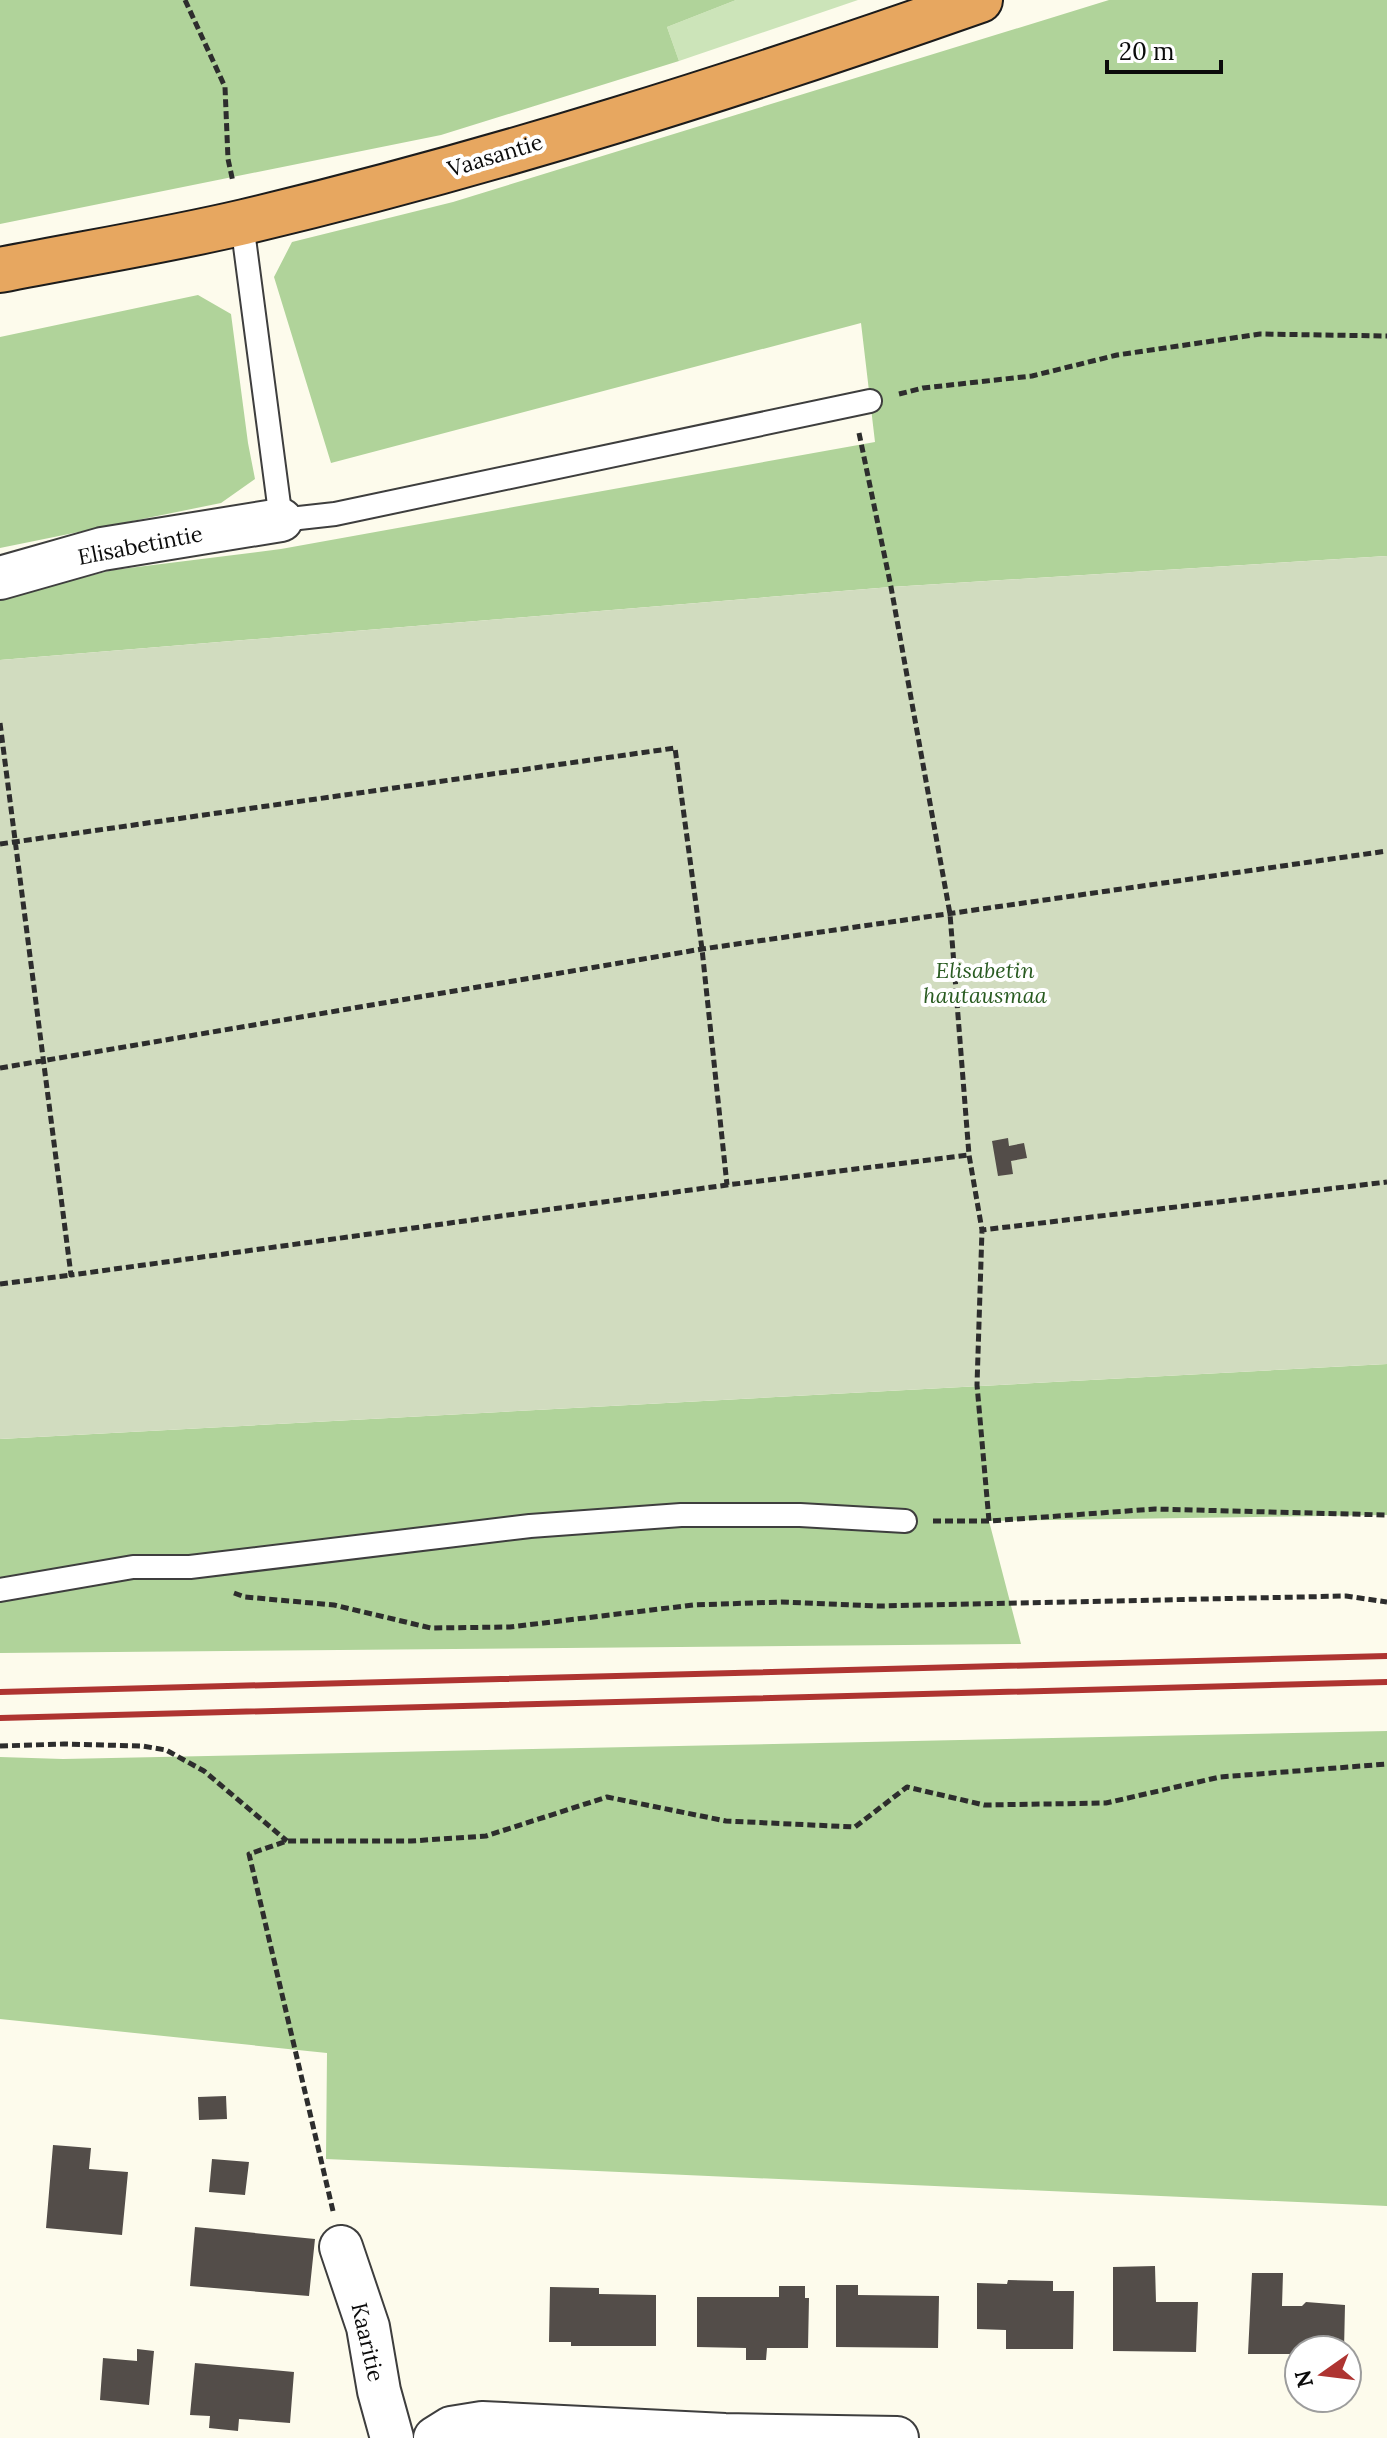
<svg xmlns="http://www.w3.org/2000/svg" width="1387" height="2438" viewBox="0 0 1387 2438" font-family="Lora,serif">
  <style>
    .green { fill: #cce4b9 }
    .forest { fill: #b0d39a }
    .cemetery { fill: #d1dcbf }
    .building { fill: #534d49 }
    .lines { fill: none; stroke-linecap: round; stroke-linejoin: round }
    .lane-casing { stroke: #3e3e3e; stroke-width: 26 }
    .street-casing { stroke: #3e3e3e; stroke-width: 46 }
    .highway-casing { stroke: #1c1c1c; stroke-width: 48 }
    .path { stroke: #2d2d2d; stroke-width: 5; stroke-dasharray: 8 4; stroke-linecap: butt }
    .lane { stroke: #fff; stroke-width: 22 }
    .street { stroke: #fff; stroke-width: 42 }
    .highway { stroke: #e7a760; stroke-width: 44 }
    .rail { stroke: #ae3431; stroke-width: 6 }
    .labels { text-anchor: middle; stroke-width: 8; stroke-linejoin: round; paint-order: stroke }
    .street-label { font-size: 22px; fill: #0b0b0b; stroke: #fff }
    .park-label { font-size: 22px; font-style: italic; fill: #2a5c22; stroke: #fff }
  </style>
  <rect width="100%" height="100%" fill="#fdfbec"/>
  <!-- green -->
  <path class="green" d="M736,0H858L679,61L667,27Z"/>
  <!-- forest -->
  <path class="forest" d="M0,0H736L667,27L679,61L441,135L0,224Z
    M1109,0H1387V556L891,587L0,660V600L13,595L113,570L281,549L875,442L861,323L331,463L274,277L292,242L453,202Z
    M198,295L231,314L248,443L255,479L221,503L0,548V337Z
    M1387,1364V1515L989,1521L1021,1644L0,1653V1439Z
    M1387,1731V2206L326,2159L327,2053L0,2019V1757L63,1759Z"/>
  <!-- cemetery -->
  <path class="cemetery" d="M1387,556V1364L0,1439V660L891,587Z"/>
  <!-- building -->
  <path class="building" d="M1008,1138L1009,1146L1024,1143L1027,1158L1011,1161L1013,1174L998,1176L992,1141Z
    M226,2096L227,2119L199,2120L198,2097Z
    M53,2145L91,2148L89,2169L128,2172L122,2235L46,2228Z
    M212,2159L249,2162L245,2195L209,2192Z
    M195,2227L315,2239L309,2296L190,2286Z
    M1155,2266L1156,2302H1198L1196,2352L1113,2351V2267Z
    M1252,2273H1283L1282,2306H1302L1306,2302L1345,2305L1344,2350H1299V2354H1248Z
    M1008,2280L1053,2281V2291H1074L1073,2349H1006V2330L977,2329V2283L1007,2284Z
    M836,2285H858V2295L939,2296L938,2348L836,2347Z
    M779,2286H805V2298H809L808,2348H767L766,2360H746V2348L697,2347V2297H779Z
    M550,2287L599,2288V2294L656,2295V2346H571V2342H549Z
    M137,2349L154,2351L149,2405L100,2400L103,2358L137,2361Z
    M195,2363L294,2372L290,2423L239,2419L238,2431L209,2428L210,2416L190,2415Z"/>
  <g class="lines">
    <!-- lane casing -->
    <g class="lane-casing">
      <path id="lane" d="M242,223L281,520L335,514L870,401
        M0,1590L133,1567H190L530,1526L681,1515H800L905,1521"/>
    </g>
    <!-- street casing -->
    <g class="street-casing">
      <path id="street" d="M0,578L102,549L281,520
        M341,2247L368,2327L379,2391L392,2438
        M435,2438L451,2428L482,2423L725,2435L897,2438"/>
    </g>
    <!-- highway casing -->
    <g class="highway-casing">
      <path id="highway" d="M0,270C81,254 163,241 244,222C493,163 738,85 980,0"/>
    </g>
    <!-- path -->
    <path class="path" d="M185,0L225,87L228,159L233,182
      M899,394L923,388L1032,376L1117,355L1260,334L1387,336
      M859,433L891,587L950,914L969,1155L982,1230
      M0,723L71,1275L727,1185L969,1155
      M0,844L675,748L702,949L727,1185
      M0,1068L702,949L1387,851
      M0,1284L71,1275
      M933,1521H989L1155,1509L1387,1515
      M989,1521L977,1385L982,1230L1387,1182
      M234,1593L245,1597L334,1605L431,1628L510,1627L693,1605L781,1602L879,1606L1346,1596L1387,1602
      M0,1746L64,1744L142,1746L166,1750L204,1771L287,1841
      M333,2211L249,1854L287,1841H411L486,1836L607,1797L726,1821L855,1827L907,1787L984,1805L1106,1803L1220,1777L1387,1764"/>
    <!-- lane -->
    <use href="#lane" class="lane"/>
    <!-- street -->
    <use href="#street" class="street"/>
    <!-- highway -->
    <use href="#highway" class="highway"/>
    <!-- rail -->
    <path class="rail" d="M0,1692L1387,1656
      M0,1718L1387,1682"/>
  </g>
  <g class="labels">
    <!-- street labels -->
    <g class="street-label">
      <text transform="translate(495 155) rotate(-17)" y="8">Vaasantie</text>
      <text transform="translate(140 545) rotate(-11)" y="8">Elisabetintie</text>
      <text transform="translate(368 2342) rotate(77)" y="8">Kaaritie</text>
    </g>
    <!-- park labels -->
    <g class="park-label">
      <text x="985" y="978">Elisabetin<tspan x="985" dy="25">hautausmaa</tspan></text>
    </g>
  </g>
  <!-- north arrow -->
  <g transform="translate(1323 2374) rotate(256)"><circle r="38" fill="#ffffff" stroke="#9d9d9d" stroke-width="2"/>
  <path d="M0-6L14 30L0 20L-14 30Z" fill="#ae3431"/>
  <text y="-12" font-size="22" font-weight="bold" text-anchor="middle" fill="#0b0b0b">N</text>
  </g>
  <!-- scale -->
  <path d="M1107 60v12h114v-12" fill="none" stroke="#0b0b0b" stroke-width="4"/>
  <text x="1119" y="60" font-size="24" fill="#0b0b0b" stroke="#ffffff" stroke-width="6" paint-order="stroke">20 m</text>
</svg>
